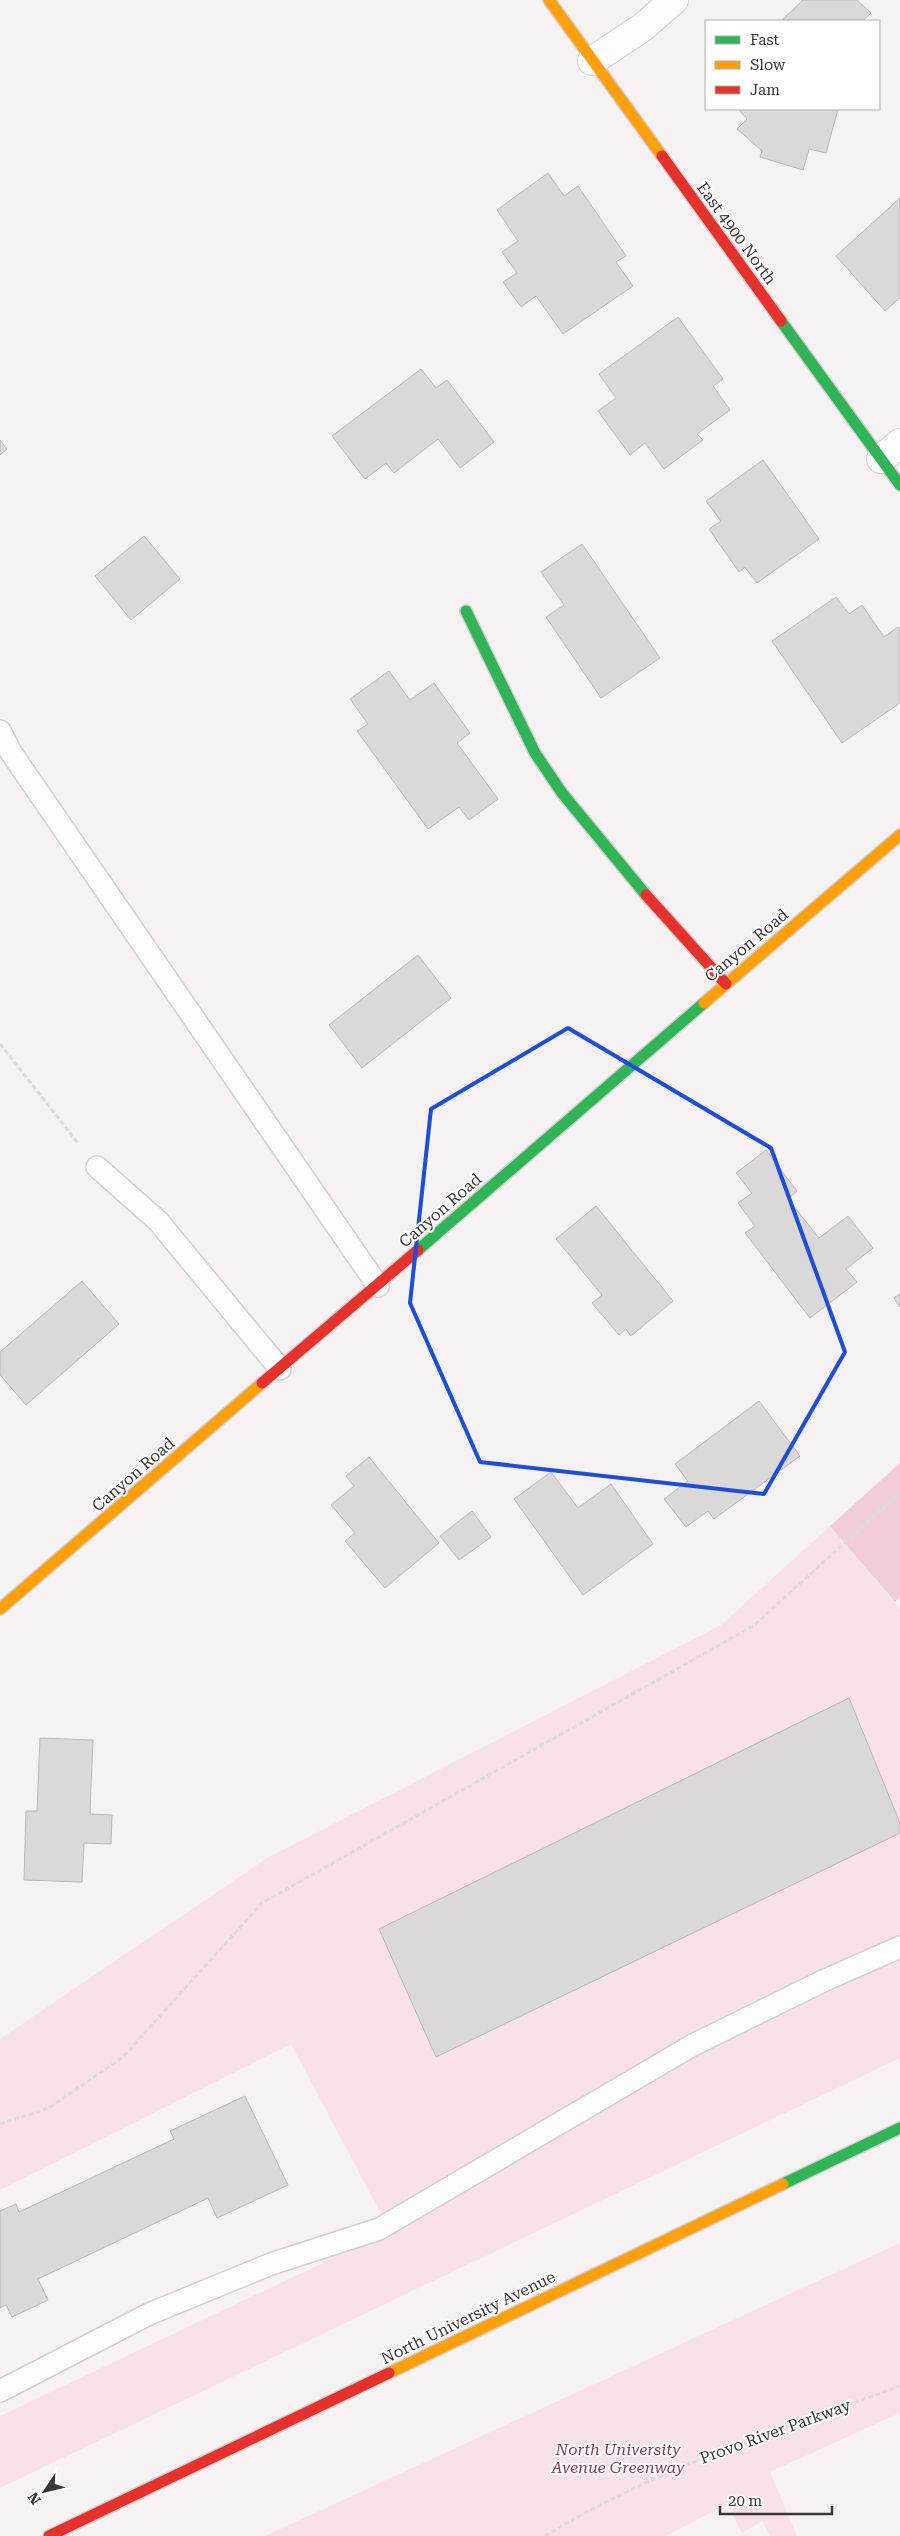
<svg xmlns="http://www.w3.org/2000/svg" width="900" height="2536" viewBox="0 0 900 2536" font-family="'Roboto Serif',serif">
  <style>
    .green { fill: #f9e1e9 }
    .forest { fill: #f1ccda }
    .building { fill: #dbd8d9; stroke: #bbb8b9 }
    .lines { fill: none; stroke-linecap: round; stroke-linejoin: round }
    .lane-casing { stroke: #d3d0d1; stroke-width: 24 }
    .street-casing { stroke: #d3d0d1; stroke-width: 30 }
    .fast-casing { stroke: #d3d0d1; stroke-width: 14 }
    .slow-casing { stroke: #d3d0d1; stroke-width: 14 }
    .jam-casing { stroke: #d3d0d1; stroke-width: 14 }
    .path { stroke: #dcdcdc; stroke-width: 3; stroke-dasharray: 5 2.5; stroke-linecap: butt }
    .lane { stroke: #fefdfd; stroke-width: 21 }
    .street { stroke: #fefdfd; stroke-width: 28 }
    .fast { stroke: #30b455; stroke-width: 11 }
    .slow { stroke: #ff9f0a; stroke-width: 11 }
    .jam { stroke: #e5322d; stroke-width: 11 }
    .marked { fill: none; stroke: #1d4ed8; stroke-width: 4; stroke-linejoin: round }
    .labels { text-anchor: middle; stroke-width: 4; stroke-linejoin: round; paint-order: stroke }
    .street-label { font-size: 16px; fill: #3a3637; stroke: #fff }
    .park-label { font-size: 16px; font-style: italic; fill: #863a5b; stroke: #fff }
  </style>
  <rect width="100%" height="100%" fill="#f6f2f3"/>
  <!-- green -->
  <path class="green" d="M830,1526L900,1609V2058L0,2488V2416L390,2231L291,2044L0,2190V2039L267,1858L721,1625Z
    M900,2243V2413L770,2472L797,2536H770L762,2521L742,2533L727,2504L666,2536H265Z"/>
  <!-- forest -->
  <path class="forest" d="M900,1463V1598L895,1602L830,1526Z"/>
  <!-- building -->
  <path class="building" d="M803,0H857L871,13L863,21H781Z
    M838,109L826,153L809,149L803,170L760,157L762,151L737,129L747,119L738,109Z
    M548,173L564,196L578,186L626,256L616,262L633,286L563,334L536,296L521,307L503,282L517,273L502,252L518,241L497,210Z
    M900,198V298L885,311L836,256Z
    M678,317L723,379L713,386L730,410L697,434L703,440L664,469L645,443L630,455L598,411L616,398L599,374Z
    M421,369L436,388L447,380L494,442L460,468L438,439L394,473L386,463L365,479L332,436Z
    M0,440L7,449L0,455Z
    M763,460L819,539L757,583L745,567L739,572L709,529L721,521L706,501Z
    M144,536L180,579L131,620L95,576Z
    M582,544L660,658L601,698L546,617L564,605L541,572Z
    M836,597L849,614L862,605L884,637L898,627L900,629V703L842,743L772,641Z
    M389,671L410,700L434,683L470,733L457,743L498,799L469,820L459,807L428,829L357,731L368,724L350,699Z
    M418,955L451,998L362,1068L329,1025Z
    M766,1150L797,1191L788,1199L819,1238L848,1216L873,1248L846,1269L857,1282L810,1318L745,1233L755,1226L738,1203L752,1193L736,1173Z
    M596,1206L673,1301L631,1336L626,1329L619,1335L592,1303L602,1295L556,1239Z
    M82,1281L119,1324L26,1405L0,1375V1352Z
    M900,1294V1307L894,1298Z
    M759,1401L800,1456L714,1519L708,1511L686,1527L664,1499L688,1481L675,1464Z
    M369,1457L439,1543L385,1588L345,1541L355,1533L331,1505L354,1486L346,1476Z
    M551,1472L578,1508L611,1484L653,1544L583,1595L514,1499Z
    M472,1511L491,1537L459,1560L440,1536Z
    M849,1698L900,1823V1833L436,2057L379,1929Z
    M40,1738L93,1740L90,1814L112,1815L111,1844L84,1843L82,1882L24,1880L26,1811H37Z
    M245,2096L288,2185L217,2218L208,2198L38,2279L48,2300L12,2317L6,2305L0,2308V2211L16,2204L19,2212L174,2139L170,2131Z"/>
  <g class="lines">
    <!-- lane casing -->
    <g class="lane-casing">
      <path id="lane" d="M0,731L12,754L378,1286
        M97,1167L158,1221L280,1369
        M0,2391L149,2314L271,2264L379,2229L693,2045L823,1981L900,1947"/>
    </g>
    <!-- street casing -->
    <g class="street-casing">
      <path id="street" d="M592,61L643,27L674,0
        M881,459L900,443"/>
    </g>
    <!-- fast casing -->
    <g class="fast-casing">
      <path id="fast" d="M781,321L900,485
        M466,611L535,753L562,793L646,895
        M418,1250L704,1003
        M783,2184L900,2128"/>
    </g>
    <!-- slow casing -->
    <g class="slow-casing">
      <path id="slow" d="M549,0L662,156
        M704,1003L900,835
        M0,1609L262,1383
        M389,2373L783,2184"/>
    </g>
    <!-- jam casing -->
    <g class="jam-casing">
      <path id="jam" d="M662,156L781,321
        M646,895L726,984
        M262,1383L418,1250
        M49,2536L389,2373"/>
    </g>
    <!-- path -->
    <path class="path" d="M0,1044L78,1143
      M0,2124L49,2108L123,2057L262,1903L753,1626L900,1493
      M545,2536C656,2468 779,2430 900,2386"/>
    <!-- lane -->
    <use href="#lane" class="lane"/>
    <!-- street -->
    <use href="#street" class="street"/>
    <!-- fast -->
    <use href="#fast" class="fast"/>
    <!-- slow -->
    <use href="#slow" class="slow"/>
    <!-- jam -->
    <use href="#jam" class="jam"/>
  </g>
  <!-- marked area -->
  <path class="marked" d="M568,1028L771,1148L845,1352L764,1494L480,1462L410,1303L431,1109Z"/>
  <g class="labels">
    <!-- street labels -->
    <g class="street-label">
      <text transform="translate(737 233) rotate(54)" y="6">East 4900 North</text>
      <text transform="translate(746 945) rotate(-40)" y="6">Canyon Road</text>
      <text transform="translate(440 1210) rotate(-41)" y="6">Canyon Road</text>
      <text transform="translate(133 1474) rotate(-41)" y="6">Canyon Road</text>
      <text transform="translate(468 2317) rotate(-26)" y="6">North University Avenue</text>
      <text transform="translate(775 2431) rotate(-20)" y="6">Provo River Parkway</text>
    </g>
    <!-- park labels -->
    <g class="park-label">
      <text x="618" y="2455">North University<tspan x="618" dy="18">Avenue Greenway</tspan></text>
    </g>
  </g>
  <!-- legend -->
  <rect x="705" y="20" width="175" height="90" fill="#ffffff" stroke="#b0afaf"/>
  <rect x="715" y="36" width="25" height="8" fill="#30b455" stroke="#b0afaf"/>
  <text x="750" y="45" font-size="15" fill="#3a3637">Fast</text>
  <rect x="715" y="61" width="25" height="8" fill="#ff9f0a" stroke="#b0afaf"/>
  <text x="750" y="70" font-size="15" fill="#3a3637">Slow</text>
  <rect x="715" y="86" width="25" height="8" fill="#e5322d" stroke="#b0afaf"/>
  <text x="750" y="95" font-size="15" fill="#3a3637">Jam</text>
  <!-- north arrow -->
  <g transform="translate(45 2491) rotate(235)" stroke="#ffffff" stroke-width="4" paint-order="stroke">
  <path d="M0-4L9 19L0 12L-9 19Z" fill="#3a3637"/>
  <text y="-8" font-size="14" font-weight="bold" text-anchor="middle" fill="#3a3637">N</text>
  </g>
  <!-- scale -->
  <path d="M720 2506v8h112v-8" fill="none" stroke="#3a3637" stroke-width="2.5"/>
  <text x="728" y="2506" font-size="15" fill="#3a3637" stroke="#ffffff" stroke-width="4" paint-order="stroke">20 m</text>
</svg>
